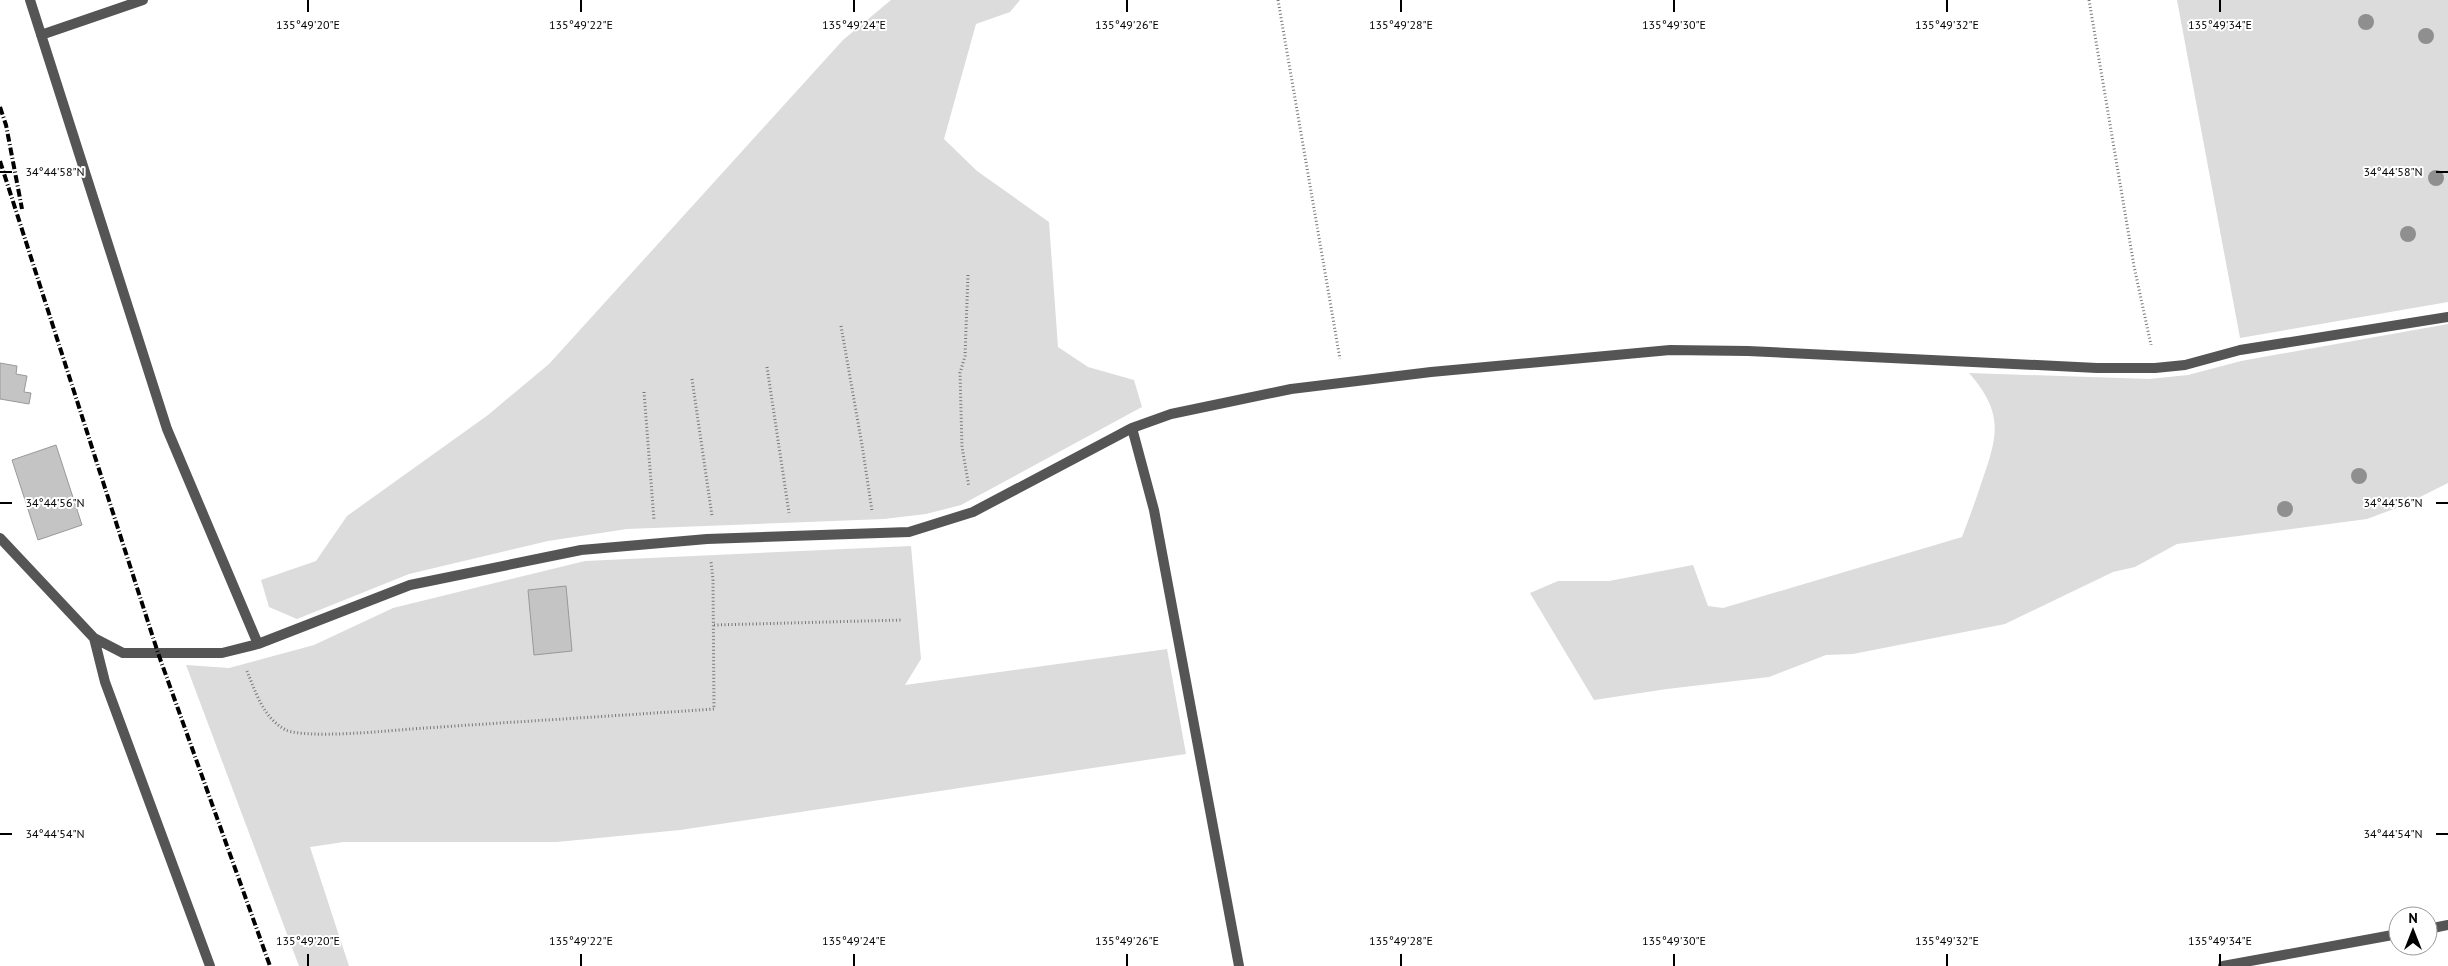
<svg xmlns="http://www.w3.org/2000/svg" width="2448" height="966" viewBox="0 0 2448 966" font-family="'PT Sans',sans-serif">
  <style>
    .green { fill: #dcdcdc }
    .building { fill: #c4c4c4; stroke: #999 }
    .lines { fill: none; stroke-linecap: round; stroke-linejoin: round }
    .path { stroke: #777; stroke-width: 3; stroke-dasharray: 1 2.5; stroke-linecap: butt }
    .street { stroke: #555; stroke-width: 10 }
    .rail { stroke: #000; stroke-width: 4; stroke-dasharray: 8 2.5 1 2.5; stroke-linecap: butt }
    .tree { fill: #8f8f8f }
    .ticks { fill: none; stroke: #000; stroke-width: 2 }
    .ticks-label { font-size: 12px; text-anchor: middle; fill: #000; stroke: #fff; stroke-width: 4; stroke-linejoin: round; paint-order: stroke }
  </style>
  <rect width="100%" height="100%" fill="#fff"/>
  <!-- green -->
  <path class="green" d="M891,0H1020L1010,12L976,24L944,139L977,171L1049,222L1058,347L1088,367L1134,380L1142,407L961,505L926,514L884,519L627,529L548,541L409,574L297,619L269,607L261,580L316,561L347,516L488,415L549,364L843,40Z
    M2177,0H2448V302L2240,338Z
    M2448,324V483L2402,506L2367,519L2177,544L2135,567L2113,572L2005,624L1853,654L1826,655L1769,677L1667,689L1594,700L1530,593L1558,581H1609L1693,565L1708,606L1723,608L1962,537C1969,518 1976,500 1982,481C1998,435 2004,413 1969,373L2149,379L2188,375L2241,361Z
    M911,546L921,659L905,685L1167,649L1186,754L680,830L557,842H344L310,847L349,966H299L186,665L229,668L314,645L393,608L585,561Z"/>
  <!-- building -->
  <path class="building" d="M0,363L17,366L16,374L27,376L24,392L31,393L29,404L0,399Z
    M56,445L82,525L38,540L12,460Z
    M566,586L572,651L534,655L528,590Z"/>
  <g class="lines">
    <!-- path -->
    <path class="path" d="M1278,0L1340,359
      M2089,0L2134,266L2151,345
      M968,275L965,356L960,373L962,447L969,487
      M841,326L862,445L872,511
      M767,367L789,513
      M692,379L712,516
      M644,392L654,520
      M714,625L902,620
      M247,671C256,693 264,719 286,730C307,739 385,731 411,729C512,722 613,716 714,709L713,580L711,562"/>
    <!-- street -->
    <path class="street" d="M30,0L167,429L258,644
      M41,35L143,0
      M1132,428L1154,510L1239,966
      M0,538L94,638L123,653H222L258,644L410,585L581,550L707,539L909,532L973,512L1132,428L1171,414L1291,389L1431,372L1670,350L1748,351L2097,368H2155L2185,365L2240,350L2448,317
      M94,638L105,682L210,966
      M2428,929L2448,925
      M2223,966L2398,934"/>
    <!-- rail -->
    <path class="rail" d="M0,107L6,125L22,209
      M0,161L158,653L270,966"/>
  </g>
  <!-- trees -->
  <g class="tree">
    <circle cx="2366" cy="22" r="8"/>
    <circle cx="2426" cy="36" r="8"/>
    <circle cx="2436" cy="178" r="8"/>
    <circle cx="2408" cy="234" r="8"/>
    <circle cx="2359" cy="476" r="8"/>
    <circle cx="2285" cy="509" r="8"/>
  </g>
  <!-- ticks -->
  <path class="ticks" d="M308,0V12M581,0V12M854,0V12M1127,0V12M1401,0V12M1674,0V12M1947,0V12M2220,0V12M0,172H12M2436,172H2448M0,503H12M2436,503H2448M0,834H12M2436,834H2448M308,954V966M581,954V966M854,954V966M1127,954V966M1401,954V966M1674,954V966M1947,954V966M2220,954V966"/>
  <g class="ticks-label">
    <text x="308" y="29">135°49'20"E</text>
    <text x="581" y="29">135°49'22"E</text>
    <text x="854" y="29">135°49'24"E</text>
    <text x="1127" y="29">135°49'26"E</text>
    <text x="1401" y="29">135°49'28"E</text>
    <text x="1674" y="29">135°49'30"E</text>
    <text x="1947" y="29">135°49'32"E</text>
    <text x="2220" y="29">135°49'34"E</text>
    <text x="55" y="176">34°44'58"N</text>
    <text x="2393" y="176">34°44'58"N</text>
    <text x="55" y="507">34°44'56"N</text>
    <text x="2393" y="507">34°44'56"N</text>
    <text x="55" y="838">34°44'54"N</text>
    <text x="2393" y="838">34°44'54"N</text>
    <text x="308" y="945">135°49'20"E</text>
    <text x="581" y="945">135°49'22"E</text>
    <text x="854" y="945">135°49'24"E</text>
    <text x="1127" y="945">135°49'26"E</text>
    <text x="1401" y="945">135°49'28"E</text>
    <text x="1674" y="945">135°49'30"E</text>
    <text x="1947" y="945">135°49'32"E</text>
    <text x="2220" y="945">135°49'34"E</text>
  </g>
  <!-- north arrow -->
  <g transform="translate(2413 931)"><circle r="24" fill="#ffffff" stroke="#999999"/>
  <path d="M0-4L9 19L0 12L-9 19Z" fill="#000000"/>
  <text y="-8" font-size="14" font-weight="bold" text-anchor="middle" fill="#000000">N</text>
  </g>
</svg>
